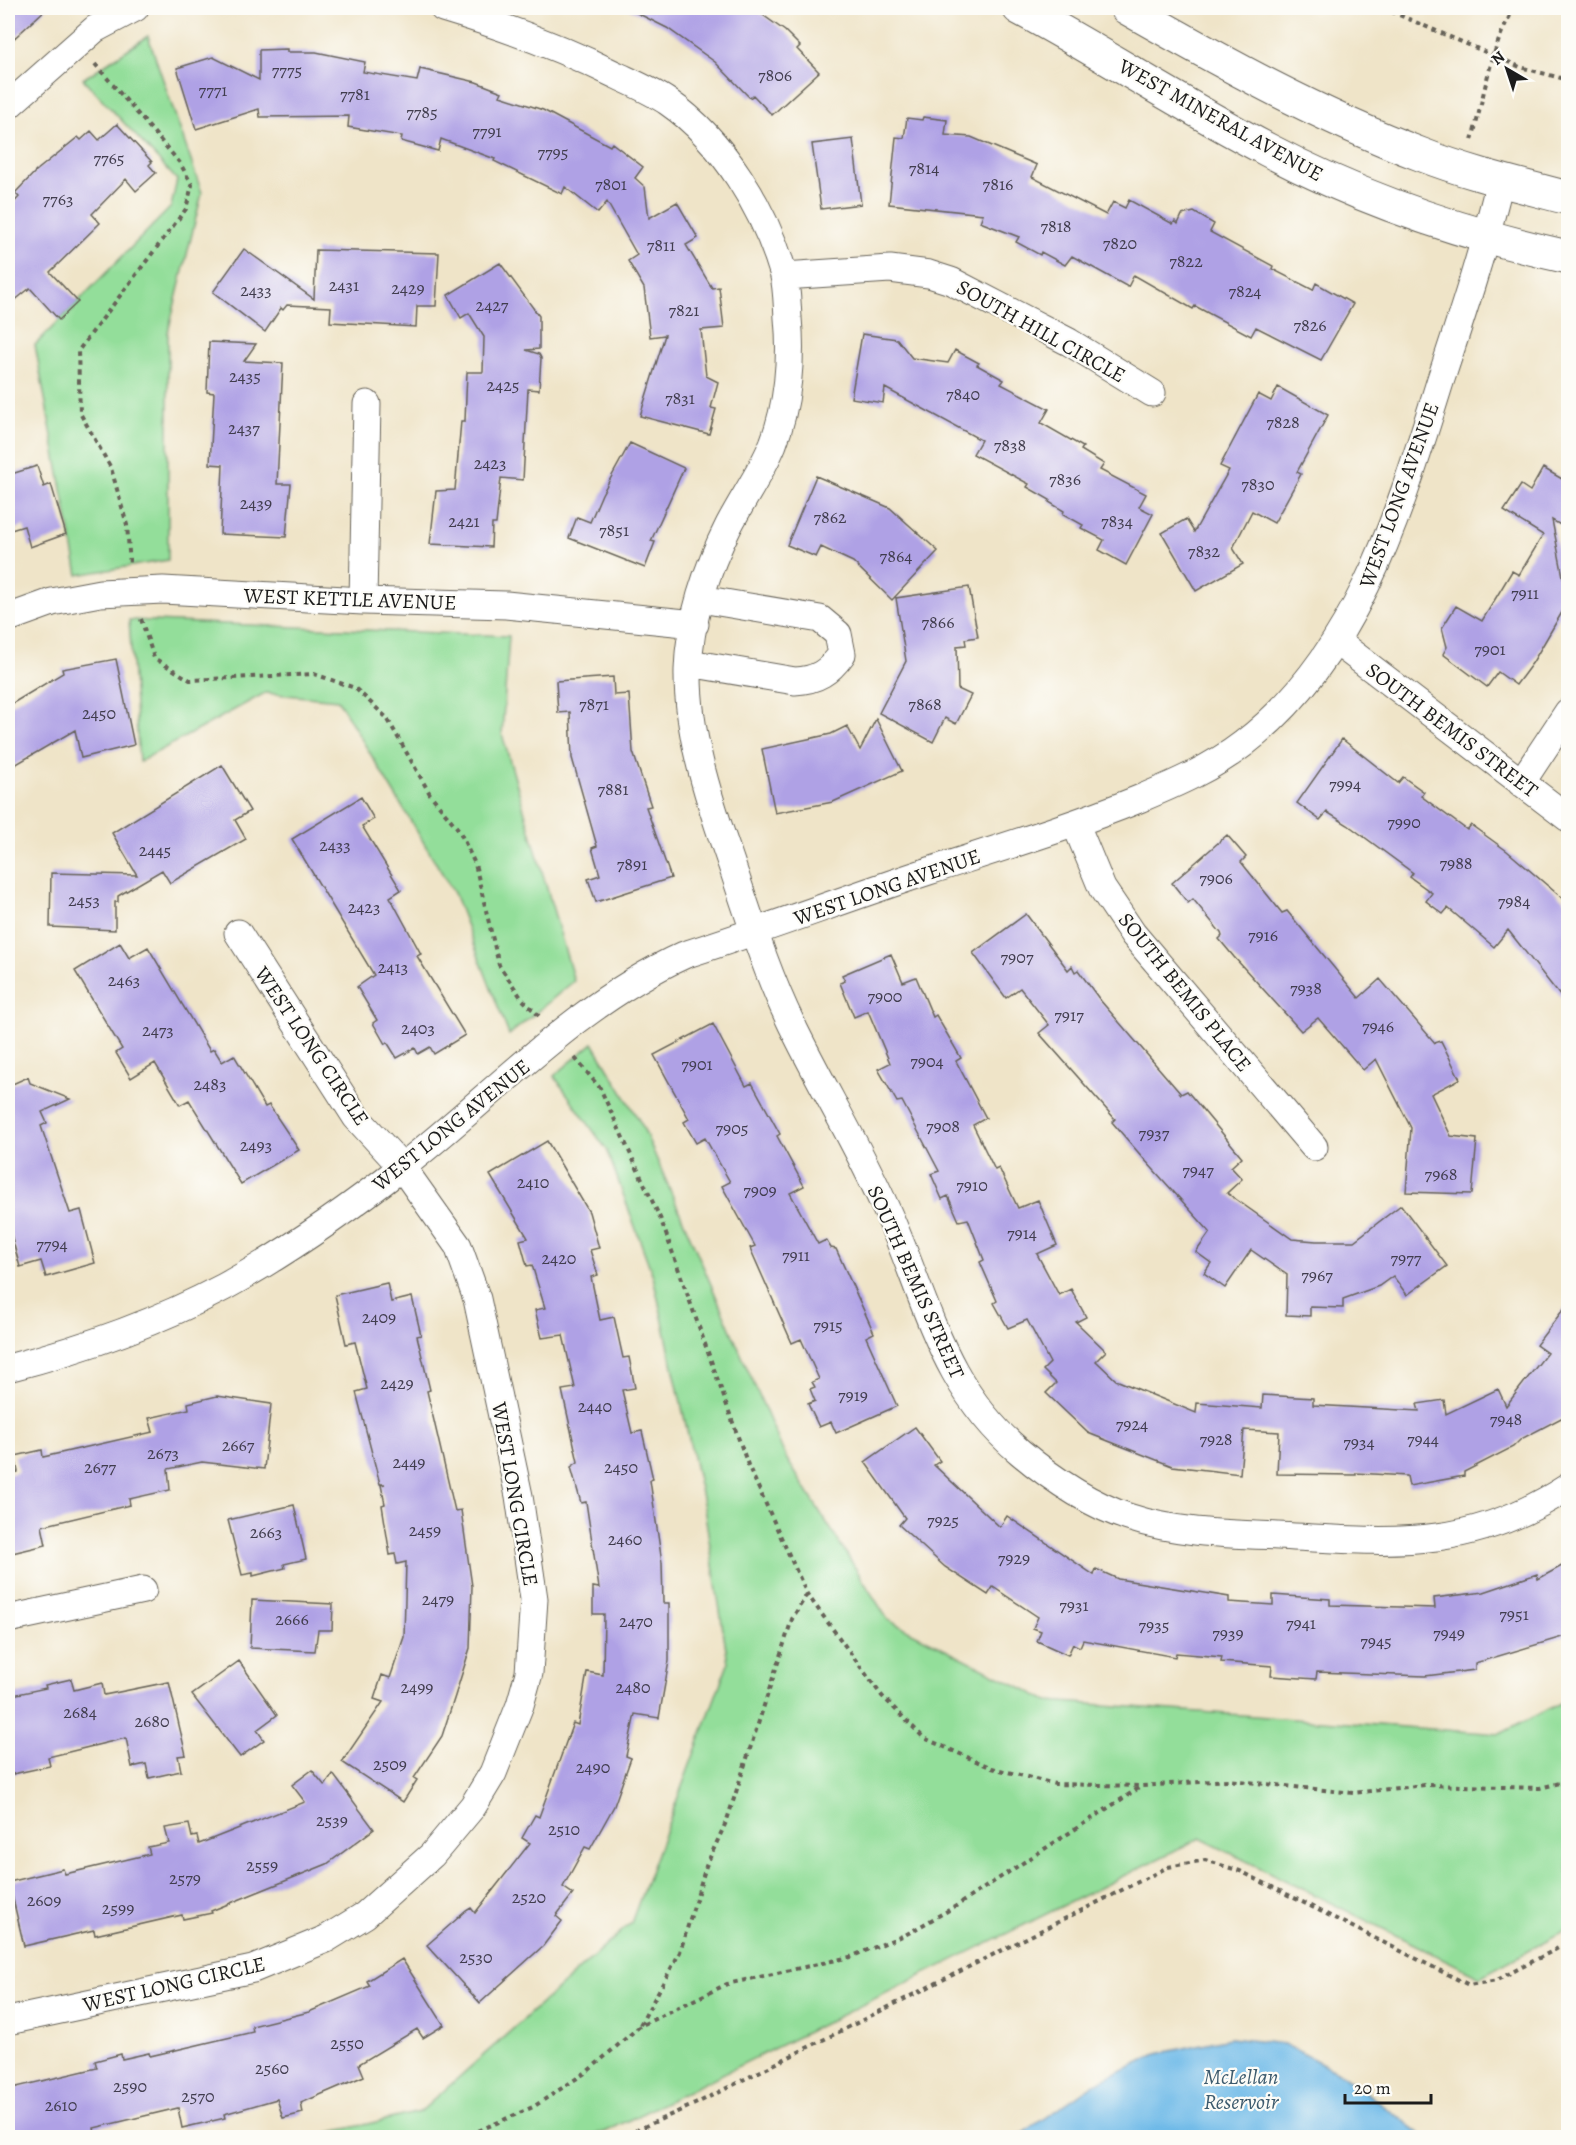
<svg xmlns="http://www.w3.org/2000/svg" width="1576" height="2145" viewBox="0 0 1576 2145" font-family="Alegreya,serif">
  <style>
    .green { fill: #93de9a; stroke: #587d5b; stroke-width: 1.5 }
    .water { fill: #6ebae8; stroke: #456b82; stroke-width: 1.5 }
    .building { fill: #afa1e5 }
    .lines { fill: none; stroke-linecap: round; stroke-linejoin: round }
    .street-casing { stroke: #666258; stroke-width: 29 }
    .secondary-casing { stroke: #666258; stroke-width: 35 }
    .path { stroke: #666258; stroke-width: 4; stroke-dasharray: 4.5 4.5; stroke-linecap: butt }
    .street { stroke: #fff; stroke-width: 27 }
    .secondary { stroke: #fff; stroke-width: 33 }
    .labels { text-anchor: middle; stroke-width: 4.5; stroke-linejoin: round; paint-order: stroke }
    .number-label { font-size: 18px; fill: #413d4e }
    .street-label { font-size: 21px; fill: #1c1c1c; stroke: #fdfcf7 }
    .water-label { font-size: 22px; font-style: italic; fill: #3d5b6e; stroke: #fdfcf7 }
  </style>
  <rect width="100%" height="100%" fill="#fdfcf7"/>
  <filter id="ink" filterUnits="userSpaceOnUse"><feTurbulence type="fractalNoise" baseFrequency=".0167" numOctaves="2"/><feDisplacementMap in="SourceGraphic" scale="12" xChannelSelector="R" yChannelSelector="G"/><feConvolveMatrix kernelMatrix="1 2 1 2 8 2 1 2 1" color-interpolation-filters="sRGB"/></filter>
  <filter id="wash" filterUnits="userSpaceOnUse"><feTurbulence type="fractalNoise" baseFrequency=".008" numOctaves="4" result="noise"/><feDisplacementMap in="SourceGraphic" scale="24" xChannelSelector="R" yChannelSelector="G"/><feGaussianBlur stdDeviation="1.35" result="paint"/><feColorMatrix in="noise" values="0 0 0 0 0 0 0 0 0 0 0 0 0 0 0 0 0 1.4 0 .05"/><feComposite in="paint" operator="in"/></filter>
  <g filter="url(#wash)">
    <rect width="100%" height="100%" fill="#efe4c8"/>
    <!-- green -->
    <path class="green" d="M148,36L202,193L168,332V560L78,575L35,345L171,207L177,180L83,79Z
      M129,620L509,636L502,734L574,981L509,1035L454,893L338,700L265,693L139,762Z
      M593,1043L642,1125L786,1458L888,1620L1048,1701L1500,1734L1568,1699V1929L1480,1977L1200,1838L605,2132L578,2138L310,2137L420,2112L631,1923L728,1663L704,1507L653,1276L607,1150L554,1076Z"/>
    <!-- water -->
    <path class="water" d="M1230,2038L1284,2044L1337,2071L1425,2137H1017L1099,2081L1157,2054Z"/>
    <g id="blocks">
      <!-- building -->
      <path class="building" d="M8,8H47L8,44Z
        M627,8H753L785,31L800,46L797,49L819,72L772,115L753,95L750,98L715,62L667,28Z
        M287,49V52H316L365,62L363,72L417,81L420,69L476,82L502,92L500,96L543,110L610,146L612,143L643,167L635,178L645,187L649,218L677,202L698,238L686,245L712,288L719,287L724,328L701,330L706,376L718,382L711,408L716,409L709,434L640,416L665,335L650,337L644,288L628,261L637,255L607,202L598,213L565,187L562,194L494,161L495,159L441,139L438,151L401,141L402,136L348,127L349,116L260,117L259,109L196,129L177,68L213,57L259,80V50Z
        M923,117L947,120L945,135L971,137L1037,165L1032,177L1106,215L1113,202L1125,208L1129,200L1173,224L1175,221L1178,224L1182,215L1194,212L1214,224L1210,232L1273,266L1272,269L1313,290L1316,283L1353,304L1321,360L1256,327L1251,336L1195,306L1193,309L1134,275L1128,287L1072,256L1065,265L1041,252L1040,255L1016,242L1019,237L980,222L983,214L889,204L896,137L904,138L907,118L922,120Z
        M117,124L152,162L149,165L156,173L136,191L126,179L92,214L100,223L50,272L78,302L59,320L30,288L8,306V209L19,197L15,193L36,171L78,137L81,140L91,131L99,140Z
        M853,139L861,204L821,209L812,144Z
        M244,249L314,299L316,250L439,253L436,306H417L416,327L330,322L331,307L287,305L283,310L281,308L265,332L213,292Z
        M500,263L539,316V349L526,350L539,354L541,358L539,390L528,389L523,480L501,478L496,524H492L491,547L430,544L436,491L455,490L461,421H465L467,372H483L484,337L469,313L461,318L448,295Z
        M862,334L897,339L912,358L948,363L955,350L979,363L977,365L1004,380L1001,384L1049,409L1041,423L1083,447L1081,450L1104,464L1100,470L1146,494L1139,507L1153,514L1126,565L1099,550L1104,540L1081,528L1083,525L1063,514L1064,511L1049,502L1050,500L1027,487L1029,484L973,454L981,440L885,388L883,403L851,398Z
        M209,342L256,344L244,361L283,363L277,484H291L286,537L220,534L223,465L210,464L214,393L207,392Z
        M1278,387L1328,415L1297,472L1301,474L1274,523L1252,511L1233,548L1243,564L1196,591L1162,533L1186,519L1194,532L1229,470L1220,466L1258,394L1271,401Z
        M630,443L684,468L651,541L655,542L645,568L569,538L577,517L590,522L602,494Z
        M37,466L44,487L51,484L66,534L30,547L24,526L8,531V475Z
        M1543,468L1569,483V530L1552,520L1568,602L1533,662L1516,685L1498,672L1487,687L1443,654L1447,647L1442,628L1456,606L1482,621L1512,571L1519,575L1543,535L1504,511L1521,485L1530,491Z
        M816,476L890,508L938,551L892,600L853,562L821,547L816,557L787,545Z
        M969,587L978,637L965,639L966,645L957,646L958,689L971,695L956,724L945,718L933,742L879,713L906,661L896,598Z
        M116,659L134,745L81,758L75,730L8,769V706L63,673L62,669Z
        M613,677L614,695L629,694L633,752L651,806L646,807L671,878L596,902L588,879L600,875L592,848L597,846L572,758L570,712L558,713L556,681Z
        M876,719L902,771L833,802L775,813L762,749L831,734L847,726L860,750Z
        M1342,739L1398,783L1403,777L1424,792L1421,796L1467,830L1471,825L1507,851L1569,904V1007L1508,930L1494,947L1448,908L1443,914L1426,901L1432,893L1410,877L1413,873L1348,825L1327,812L1320,820L1297,803Z
        M222,765L250,811L235,820L246,839L170,883L162,870L118,896V902H115V930L50,927L51,873L137,875L112,833Z
        M361,797L374,819L362,826L401,890L390,897L421,954L417,956L465,1035L434,1054L430,1047L418,1054L415,1048L397,1058L387,1042L385,1044L373,1023L377,1020L357,987L374,975L292,839Z
        M1227,835L1246,857L1241,862L1282,913L1287,911L1359,998L1380,979L1435,1043L1441,1041L1460,1079L1431,1094L1451,1136L1477,1139L1472,1194L1406,1192L1411,1128L1376,1059L1363,1070L1318,1018L1301,1031L1234,957L1219,939L1222,936L1221,933L1193,899L1188,903L1172,883Z
        M1026,914L1068,970L1072,966L1075,972L1078,970L1100,1000L1181,1094L1187,1091L1242,1157L1231,1167L1242,1179L1227,1193L1292,1239L1316,1241H1354L1401,1205L1447,1266L1407,1295L1393,1276L1379,1286L1343,1299V1308L1310,1307V1316L1286,1315L1287,1275L1251,1250L1225,1288L1204,1273L1211,1263L1196,1252L1210,1232L1144,1159L1112,1122L1115,1119L1039,1033L1049,1025L1020,988L1006,998L973,953Z
        M120,943L129,958L148,947L210,1051L214,1049L222,1062L234,1055L265,1107L269,1105L299,1150L241,1184L189,1100L180,1105L155,1063L131,1078L116,1053L122,1049L75,971Z
        M891,954L903,982L916,977L933,1017L936,1015L961,1058L956,1061L986,1118L973,1125L995,1170L999,1168L1018,1208L1038,1200L1057,1245L1037,1254L1059,1295L1071,1289L1086,1317L1076,1322L1106,1351L1096,1361L1116,1380L1196,1413L1197,1403L1262,1408L1263,1395L1313,1398V1405L1419,1411L1417,1404L1444,1400L1446,1414L1498,1389L1506,1406L1547,1353L1536,1345L1569,1302V1414L1521,1439L1513,1447L1464,1472V1476L1409,1486L1407,1476L1356,1473V1475L1277,1474L1279,1432L1244,1430L1240,1474L1172,1466L1088,1433L1046,1393L1056,1383L1043,1370L1050,1363L1027,1320L1008,1328L994,1303L997,1301L980,1262L984,1260L968,1219L959,1221L948,1196L942,1199L931,1174L939,1171L902,1101L897,1102L878,1069L890,1063L868,1011L854,1017L840,983L845,981L842,975Z
        M713,1024L746,1086L752,1083L780,1134L777,1136L804,1186L790,1193L818,1244L826,1240L831,1248L836,1249L874,1333L866,1337L897,1406L836,1433L831,1422L819,1427L808,1404L815,1401L810,1389L815,1387L812,1382L819,1379L801,1339L792,1343L750,1248L755,1246L722,1186L730,1182L705,1138L696,1143L684,1122L689,1119L654,1055Z
        M28,1077L30,1083L70,1099L42,1112L47,1123L41,1126L70,1213L81,1210L95,1263L46,1277L41,1261L20,1267L8,1223V1086Z
        M547,1141L589,1212L599,1248L590,1250L598,1275L591,1277L600,1320L614,1317L623,1358L629,1357L635,1388L622,1390L632,1433L642,1431L653,1479L650,1480L662,1563L663,1603H669V1661L659,1718L635,1714L626,1756L631,1758L614,1806L590,1849L585,1847L563,1887L573,1894L556,1916L562,1921L543,1946L480,2003L427,1945L466,1911L471,1908L475,1913L530,1843L522,1838L535,1815L539,1817L573,1723L578,1725L587,1672L603,1675L604,1614H593V1587L599,1588L586,1502L581,1503L571,1467L578,1462L562,1390L575,1388L563,1335L542,1338L535,1310L545,1308L532,1265L527,1266L520,1240L528,1238L490,1175Z
        M387,1283L391,1302L412,1297L421,1335L417,1336L430,1390L427,1391L455,1511L461,1510L472,1586L470,1648L455,1696L442,1736L414,1778L417,1780L403,1802L342,1762L383,1702L374,1699L382,1675L390,1678L404,1637L406,1562L397,1564L395,1554L390,1555L382,1505L385,1504L381,1485L385,1484H380L356,1392L367,1389L355,1342L346,1344L335,1295Z
        M217,1396L271,1404L264,1469L202,1462L168,1469L170,1490L129,1499L130,1505L42,1526L46,1545L8,1554V1475L18,1472L15,1456L42,1450L43,1457L153,1432L149,1418L189,1409L188,1403Z
        M915,1427L940,1461L934,1465L1000,1527L1007,1516L1094,1575L1096,1569L1118,1579L1229,1597V1602L1273,1605V1595L1330,1599V1605L1435,1608L1434,1598L1484,1592L1537,1574L1538,1579L1569,1562V1635L1475,1663V1670L1425,1676L1317,1672L1316,1679L1271,1676L1272,1666L1221,1662L1222,1657L1176,1653L1175,1657L1083,1640L1080,1647L1073,1644L1068,1655L1037,1641L1041,1631L1033,1628L1038,1617L993,1587L988,1595L945,1567L899,1525L905,1518L865,1462Z
        M294,1505L306,1559L284,1564L285,1568L253,1576V1573L242,1575L228,1520Z
        M252,1600L333,1604L332,1630H318L315,1651L250,1648Z
        M239,1661L277,1715L257,1730L264,1740L240,1757L192,1695Z
        M71,1679L74,1690L102,1683L104,1695L169,1682L186,1755L178,1756L181,1771L149,1778L146,1764L132,1767L126,1738L48,1757L50,1766L8,1775V1696L46,1688L45,1685Z
        M312,1770L325,1786L333,1774L374,1829L327,1864L211,1911L212,1913L183,1919L182,1915L95,1935L94,1930L24,1946L9,1882L63,1869L65,1874L150,1854L148,1847L169,1843L165,1828L189,1824L192,1837L197,1836L199,1844L305,1802L292,1785Z
        M402,1959L444,2025L423,2038L417,2029L359,2064L364,2076L301,2103L303,2113L283,2118L277,2099L224,2114L225,2118L182,2128L178,2108L94,2128L96,2138H8V2089L97,2068L95,2061L121,2054L122,2059L149,2053L150,2056L253,2032L252,2026L309,2012L370,1986L367,1981Z"/>
    </g>
  </g>
  <g filter="url(#ink)">
    <use href="#blocks" fill-opacity="0" stroke="#666258" stroke-width="1.5"/>
    <g class="lines">
      <!-- street casing -->
      <g class="street-casing">
        <path id="street" d="M443,8C503,26 560,47 616,75C633,83 652,91 668,102C723,140 764,209 783,272C787,286 787,303 788,318C792,359 788,405 773,444C761,473 743,498 729,525C707,568 689,622 688,670C687,730 707,794 727,851C747,909 765,970 792,1025C822,1087 859,1147 887,1211C927,1299 941,1386 1020,1452C1051,1478 1089,1504 1128,1517C1176,1533 1228,1534 1278,1536C1390,1542 1469,1552 1568,1487
          M8,106L95,29L135,8
          M784,276L890,269L929,274L951,281L1069,342L1152,393
          M363,601L367,404
          M8,618L52,602L100,593L163,590L363,601L506,605L695,624
          M1336,641L1568,818
          M689,663L795,681C817,680 829,672 842,654L838,634L820,619L701,599
          M1521,783L1568,712
          M1076,825L1102,888L1133,934L1314,1147
          M8,1368C82,1349 156,1323 224,1287C286,1253 346,1211 402,1167C494,1095 576,1004 684,955C766,929 847,898 929,871C1000,848 1070,827 1139,799C1175,784 1212,768 1243,744C1357,657 1399,513 1440,382C1462,315 1484,249 1500,181
          M8,1619L143,1590
          M8,2021L253,1969L326,1939L365,1915L432,1855L473,1806L493,1773L520,1705L529,1673L534,1599L519,1496L477,1299L458,1246L402,1167L356,1117L238,933"/>
      </g>
      <!-- secondary casing -->
      <g class="secondary-casing">
        <path id="secondary" d="M1019,8C1103,53 1183,106 1268,150C1363,200 1464,234 1568,257
          M1127,8C1222,62 1317,115 1420,154C1468,173 1519,185 1568,198"/>
      </g>
      <!-- path -->
      <path class="path" d="M1383,8L1520,67L1568,80
        M95,64L180,163L192,185L186,209L78,351L80,413L111,468L127,525L130,565
        M1472,140C1483,101 1492,40 1515,8
        M141,619L154,658L190,680L314,674L355,688L387,718L430,794L459,830L475,864L499,965L522,999L539,1016
        M575,1058L600,1088L661,1220L748,1465L807,1594L882,1696L924,1738L992,1768L1055,1784L1142,1786L1228,1780L1353,1793L1425,1785L1540,1788L1568,1781
        M640,2025L680,1952L706,1866L727,1820L792,1619L807,1594
        M462,2138L533,2107L588,2071L640,2026L727,1984L850,1957L905,1935L956,1906L1142,1786
        M619,2138L695,2104L1168,1867L1205,1860L1240,1871L1469,1985L1497,1980L1568,1943"/>
      <!-- street -->
      <use href="#street" class="street"/>
      <!-- secondary -->
      <use href="#secondary" class="secondary"/>
    </g>
  </g>
  <g class="labels">
    <!-- number labels -->
    <g class="number-label">
      <text x="287" y="76">7775</text>
      <text x="775" y="81">7806</text>
      <text x="213" y="96">7771</text>
      <text x="355" y="100">7781</text>
      <text x="422" y="118">7785</text>
      <text x="487" y="137">7791</text>
      <text x="553" y="158">7795</text>
      <text x="109" y="164">7765</text>
      <text x="924" y="174">7814</text>
      <text x="611" y="190">7801</text>
      <text x="998" y="190">7816</text>
      <text x="58" y="205">7763</text>
      <text x="1056" y="232">7818</text>
      <text x="1120" y="249">7820</text>
      <text x="661" y="251">7811</text>
      <text x="1186" y="267">7822</text>
      <text x="344" y="291">2431</text>
      <text x="408" y="294">2429</text>
      <text x="256" y="296">2433</text>
      <text x="1245" y="297">7824</text>
      <text x="492" y="311">2427</text>
      <text x="684" y="316">7821</text>
      <text x="1310" y="331">7826</text>
      <text x="245" y="382">2435</text>
      <text x="503" y="391">2425</text>
      <text x="963" y="400">7840</text>
      <text x="680" y="404">7831</text>
      <text x="1283" y="428">7828</text>
      <text x="244" y="434">2437</text>
      <text x="1010" y="451">7838</text>
      <text x="490" y="469">2423</text>
      <text x="1065" y="485">7836</text>
      <text x="1258" y="490">7830</text>
      <text x="256" y="509">2439</text>
      <text x="830" y="523">7862</text>
      <text x="464" y="527">2421</text>
      <text x="1117" y="527">7834</text>
      <text x="614" y="536">7851</text>
      <text x="1204" y="557">7832</text>
      <text x="896" y="562">7864</text>
      <text x="1525" y="599">7911</text>
      <text x="938" y="628">7866</text>
      <text x="1490" y="655">7901</text>
      <text x="594" y="710">7871</text>
      <text x="925" y="710">7868</text>
      <text x="99" y="719">2450</text>
      <text x="1345" y="790">7994</text>
      <text x="613" y="795">7881</text>
      <text x="1404" y="828">7990</text>
      <text x="335" y="851">2433</text>
      <text x="155" y="856">2445</text>
      <text x="1456" y="869">7988</text>
      <text x="632" y="870">7891</text>
      <text x="1216" y="884">7906</text>
      <text x="84" y="906">2453</text>
      <text x="1514" y="907">7984</text>
      <text x="364" y="913">2423</text>
      <text x="1263" y="941">7916</text>
      <text x="1017" y="963">7907</text>
      <text x="393" y="973">2413</text>
      <text x="124" y="986">2463</text>
      <text x="1306" y="994">7938</text>
      <text x="885" y="1002">7900</text>
      <text x="1069" y="1021">7917</text>
      <text x="1378" y="1032">7946</text>
      <text x="418" y="1034">2403</text>
      <text x="158" y="1036">2473</text>
      <text x="927" y="1067">7904</text>
      <text x="697" y="1070">7901</text>
      <text x="210" y="1090">2483</text>
      <text x="943" y="1132">7908</text>
      <text x="732" y="1134">7905</text>
      <text x="1154" y="1139">7937</text>
      <text x="256" y="1151">2493</text>
      <text x="1198" y="1176">7947</text>
      <text x="1441" y="1180">7968</text>
      <text x="533" y="1188">2410</text>
      <text x="972" y="1191">7910</text>
      <text x="760" y="1196">7909</text>
      <text x="1022" y="1239">7914</text>
      <text x="52" y="1250">7794</text>
      <text x="796" y="1261">7911</text>
      <text x="559" y="1264">2420</text>
      <text x="1406" y="1264">7977</text>
      <text x="1317" y="1281">7967</text>
      <text x="379" y="1323">2409</text>
      <text x="828" y="1331">7915</text>
      <text x="397" y="1389">2429</text>
      <text x="853" y="1401">7919</text>
      <text x="595" y="1412">2440</text>
      <text x="1506" y="1425">7948</text>
      <text x="1132" y="1430">7924</text>
      <text x="1216" y="1445">7928</text>
      <text x="1423" y="1445">7944</text>
      <text x="1359" y="1448">7934</text>
      <text x="238" y="1451">2667</text>
      <text x="163" y="1459">2673</text>
      <text x="409" y="1468">2449</text>
      <text x="100" y="1473">2677</text>
      <text x="621" y="1473">2450</text>
      <text x="943" y="1526">7925</text>
      <text x="425" y="1536">2459</text>
      <text x="266" y="1538">2663</text>
      <text x="625" y="1545">2460</text>
      <text x="1014" y="1564">7929</text>
      <text x="438" y="1605">2479</text>
      <text x="1074" y="1611">7931</text>
      <text x="1514" y="1620">7951</text>
      <text x="292" y="1625">2666</text>
      <text x="636" y="1627">2470</text>
      <text x="1301" y="1629">7941</text>
      <text x="1154" y="1631">7935</text>
      <text x="1228" y="1639">7939</text>
      <text x="1449" y="1639">7949</text>
      <text x="1376" y="1647">7945</text>
      <text x="417" y="1693">2499</text>
      <text x="633" y="1693">2480</text>
      <text x="80" y="1718">2684</text>
      <text x="152" y="1727">2680</text>
      <text x="390" y="1770">2509</text>
      <text x="593" y="1773">2490</text>
      <text x="332" y="1826">2539</text>
      <text x="564" y="1835">2510</text>
      <text x="262" y="1871">2559</text>
      <text x="185" y="1884">2579</text>
      <text x="529" y="1903">2520</text>
      <text x="44" y="1906">2609</text>
      <text x="118" y="1914">2599</text>
      <text x="476" y="1963">2530</text>
      <text x="347" y="2049">2550</text>
      <text x="272" y="2074">2560</text>
      <text x="130" y="2092">2590</text>
      <text x="198" y="2102">2570</text>
      <text x="61" y="2111">2610</text>
    </g>
    <!-- street labels -->
    <g class="street-label">
      <text transform="translate(1221 120) rotate(29)" y="7">WEST MINERAL AVENUE</text>
      <text transform="translate(1041 331) rotate(29)" y="7">SOUTH HILL CIRCLE</text>
      <text transform="translate(1399 495) rotate(-70)" y="7">WEST LONG AVENUE</text>
      <text transform="translate(350 599) rotate(2)" y="7">WEST KETTLE AVENUE</text>
      <text transform="translate(1452 730) rotate(37)" y="7">SOUTH BEMIS STREET</text>
      <text transform="translate(887 887) rotate(-19)" y="7">WEST LONG AVENUE</text>
      <text transform="translate(1185 992) rotate(51)" y="7">SOUTH BEMIS PLACE</text>
      <text transform="translate(312 1046) rotate(56)" y="7">WEST LONG CIRCLE</text>
      <text transform="translate(451 1125) rotate(-39)" y="7">WEST LONG AVENUE</text>
      <text transform="translate(916 1282) rotate(66)" y="7">SOUTH BEMIS STREET</text>
      <text transform="translate(515 1494) rotate(80)" y="7">WEST LONG CIRCLE</text>
      <text transform="translate(174 1984) rotate(-13)" y="7">WEST LONG CIRCLE</text>
    </g>
    <!-- water labels -->
    <g class="water-label">
      <text x="1241" y="2084">McLellan<tspan x="1241" dy="25">Reservoir</tspan></text>
    </g>
  </g>
  <!-- margin -->
  <rect width="1576" height="2145" fill="none" stroke="#fdfcf7" stroke-width="30"/>
  <!-- north arrow -->
  <g transform="translate(1507 69) rotate(321)" stroke="#fdfcf7" stroke-width="4.5" paint-order="stroke">
  <path d="M0-4.5L10 22L0 15L-10 22Z" fill="#1c1c1c"/>
  <text y="-9" font-size="16" font-weight="bold" text-anchor="middle" fill="#1c1c1c">N</text>
  </g>
  <!-- scale -->
  <path d="M1345 2094v9h86v-9" fill="none" stroke="#1c1c1c" stroke-width="3"/>
  <text x="1354" y="2094" font-size="18" fill="#1c1c1c" stroke="#fdfcf7" stroke-width="4.5" paint-order="stroke">20 m</text>
</svg>
